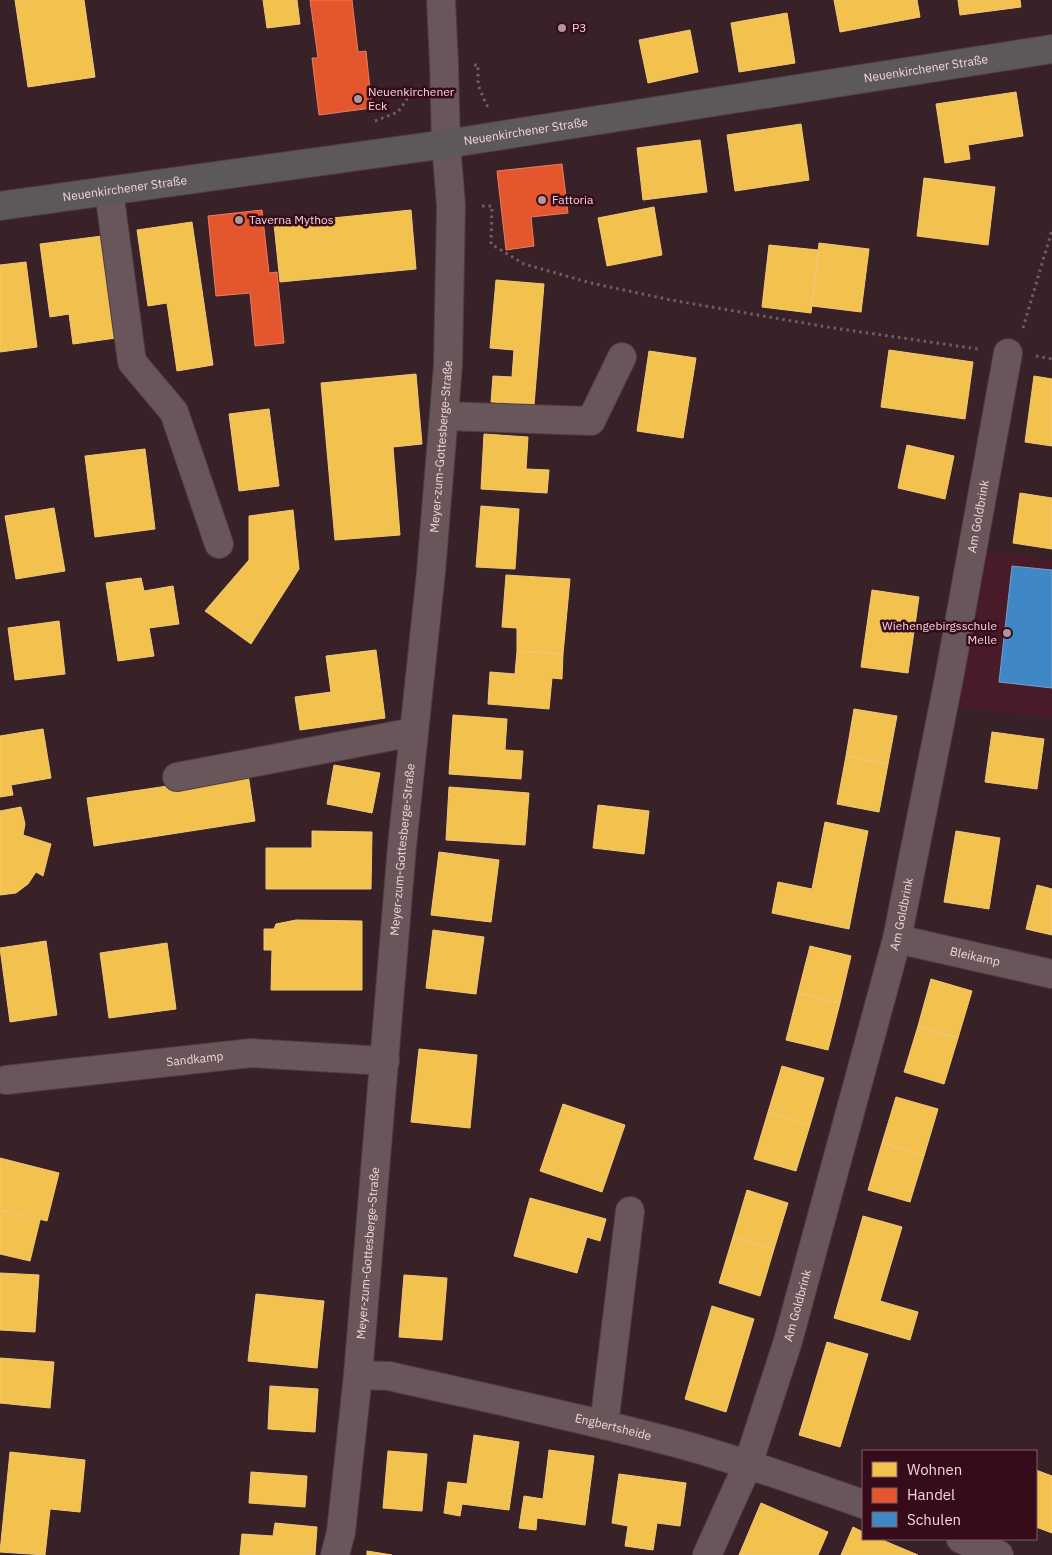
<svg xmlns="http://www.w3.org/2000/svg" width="1052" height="1555" viewBox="0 0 1052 1555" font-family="'IBM Plex Sans',sans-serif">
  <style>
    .built { fill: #491a28 }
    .homes { fill: #f2c14e; stroke: #f2c778 }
    .shops { fill: #e4572e; stroke: #e87d62 }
    .schools { fill: #3f88c5; stroke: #759fcb }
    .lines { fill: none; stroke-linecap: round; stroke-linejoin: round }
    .minor-casing { stroke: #513c41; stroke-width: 30 }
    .major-casing { stroke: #513c41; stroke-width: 30 }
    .path { stroke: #705f63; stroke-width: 3; stroke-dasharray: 2.5 4; stroke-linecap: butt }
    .minor { stroke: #68565a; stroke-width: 28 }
    .major { stroke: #5d585c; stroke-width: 28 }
    .poi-dot { fill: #b2969b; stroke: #370c1a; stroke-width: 2 }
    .labels { text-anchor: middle; stroke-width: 5; stroke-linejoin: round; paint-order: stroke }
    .poi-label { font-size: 12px; fill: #f3d5da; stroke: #370c1a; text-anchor: start }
    .street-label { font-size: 12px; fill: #f3d5da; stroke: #370c1a }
  </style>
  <rect width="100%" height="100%" fill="#382127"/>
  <!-- built -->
  <path class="built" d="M976,550L1052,560V718L951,706Z"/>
  <!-- homes -->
  <path class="homes" d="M15,0H84L95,77L28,87Z
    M263,0H297L300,24L267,28Z
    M834,0H917L920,17L840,32Z
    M958,0H1020L1021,7L960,15Z
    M787,13L795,63L739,72L731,23Z
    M690,30L698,72L648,83L639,40Z
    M1016,92L1023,136L968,145L970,159L945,163L936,104Z
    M801,124L809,180L735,191L727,135Z
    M700,140L707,192L643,200L637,148Z
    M924,178L995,187L988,245L917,236Z
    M654,207L662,255L607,266L598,218Z
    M411,210L416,269L280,282L274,224Z
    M192,222L213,365L177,371L167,303L148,306L137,230Z
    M102,236L116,338L73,344L69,314L50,317L40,244Z
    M819,243L869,249L861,312L812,306Z
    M769,245L818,250L811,313L762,307Z
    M26,262L37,347L0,352V265Z
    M496,280L544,284L534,405L491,402L493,376L512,377L514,350L490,348Z
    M889,350L973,362L965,419L881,407Z
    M649,351L696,358L683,438L637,431Z
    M416,374L422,444L393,447L400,535L335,540L321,383Z
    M1034,376L1052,379V446L1025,442Z
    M269,409L279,486L239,491L229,414Z
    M484,434L528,437L526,469L549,470L547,493L481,489Z
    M907,445L954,456L945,499L898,488Z
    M145,449L155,529L95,537L85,456Z
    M1020,493L1052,498V549L1013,543Z
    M481,506L519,509L515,569L476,567Z
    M54,508L65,571L16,579L5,516Z
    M293,510L299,569L251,644L205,611L249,560V516Z
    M506,575L570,579L563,654L517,651V628L502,627Z
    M141,578L144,591L173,586L179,624L149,628L154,656L118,661L106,583Z
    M872,590L919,597L908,673L861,667Z
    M59,621L65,674L15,680L8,628Z
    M376,650L385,718L300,730L295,697L331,692L326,656Z
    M517,651L563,654L562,679L552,678L549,709L488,704L490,672L515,674Z
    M854,709L897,716L888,764L846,756Z
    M453,715L507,719L505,750L523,751L521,779L449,774Z
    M43,729L51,778L11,785L13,795L0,797V736Z
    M992,732L1044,739L1037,789L985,782Z
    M846,756L888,764L879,812L837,804Z
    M334,765L380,773L372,813L327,804Z
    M248,774L255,821L94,846L87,798Z
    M449,787L529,793L525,845L446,840Z
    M598,805L649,811L644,854L593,848Z
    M21,807L25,824L23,835L51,844L43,876L36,872L28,884L16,893L0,895V811Z
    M825,822L868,831L849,929L772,913L778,882L812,889Z
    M312,831L372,832L371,889H266V848H312Z
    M956,831L1000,838L989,909L944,902Z
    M439,852L499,860L491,922L431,915Z
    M1037,885L1052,889V935L1026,929Z
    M296,920L362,921V990H271L272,950H264V929H274L276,924Z
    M433,930L484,937L476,994L426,988Z
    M46,941L57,1015L10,1022L0,948Z
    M167,943L176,1009L109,1018L100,953Z
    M810,946L851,956L840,1003L798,993Z
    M931,979L972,991L958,1038L918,1026Z
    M798,993L840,1003L828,1050L786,1040Z
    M918,1026L958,1038L944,1084L904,1072Z
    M419,1049L477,1055L470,1128L411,1122Z
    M782,1066L824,1078L810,1125L768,1112Z
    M896,1097L938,1109L924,1156L882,1143Z
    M563,1104L625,1125L602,1192L540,1171Z
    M768,1112L810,1125L796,1171L754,1159Z
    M882,1143L924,1156L910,1202L868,1190Z
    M0,1158L59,1173L47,1221L0,1210Z
    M747,1190L788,1203L774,1249L733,1237Z
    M530,1198L606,1219L600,1241L587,1237L577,1273L514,1256Z
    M0,1210L40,1220L30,1261L0,1254Z
    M863,1216L902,1227L880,1301L918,1312L910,1340L834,1318Z
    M733,1237L774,1249L760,1296L719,1283Z
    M0,1273L39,1275L35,1332L0,1330Z
    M404,1275L447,1278L442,1340L399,1337Z
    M256,1294L324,1301L317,1368L248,1361Z
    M712,1306L754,1319L726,1412L685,1399Z
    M827,1342L868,1354L840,1447L799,1435Z
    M0,1358L54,1362L50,1408L0,1403Z
    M270,1386L318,1389L315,1432L268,1429Z
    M474,1435L519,1442L509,1510L462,1504L460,1516L444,1513L448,1482L467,1484Z
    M549,1450L594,1456L585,1525L537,1518L536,1530L519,1528L524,1496L543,1499Z
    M388,1451L427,1454L422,1511L383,1508Z
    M10,1452L85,1460L80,1512L50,1509L45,1555L0,1552Z
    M1036,1470L1052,1476V1533L1036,1527Z
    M251,1472L307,1476L305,1507L249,1503Z
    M619,1474L686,1483L680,1526L657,1523L653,1550L625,1546L628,1526L612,1523Z
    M761,1503L828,1532L818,1555H739Z
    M275,1523L317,1527L315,1555H240L242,1534L273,1536Z
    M853,1527L863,1532V1539H880L918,1555H841Z
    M367,1551L392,1555H367Z"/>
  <!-- shops -->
  <path class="shops" d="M310,0H352L358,52L366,51L372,108L319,115L312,58H318Z
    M562,164L568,213L531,217L534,246L506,250L497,171Z
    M262,210L269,273L277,272L284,343L255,346L250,293L216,296L208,216Z"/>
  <!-- schools -->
  <path class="schools" d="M1012,566L1052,570V688L999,682Z"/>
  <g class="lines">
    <!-- minor casing -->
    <g class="minor-casing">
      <g id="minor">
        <path d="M109,191L132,362L174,412L219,544"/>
        <path d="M444,416L591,421L622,357"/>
        <path d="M177,777L414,732"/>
        <path id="s1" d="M897,939L1052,974"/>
        <path id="s2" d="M6,1080L251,1053L385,1061"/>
        <path id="s3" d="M358,1375L389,1376C486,1398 584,1418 680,1444C742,1461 803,1483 863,1504"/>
        <path d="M604,1425L630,1211"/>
        <path d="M961,1539L999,1555"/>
        <path id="s4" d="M335,1555L341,1532L358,1375L402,846L431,572L448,365L451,205L446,144L444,64L441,0"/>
        <path id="s5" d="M707,1555L748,1464L788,1341L897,939L950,673L1008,353"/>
      </g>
    </g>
    <!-- major casing -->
    <g class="major-casing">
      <g id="major">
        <path id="s6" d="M0,206L446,144L1052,49"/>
      </g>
    </g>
    <!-- path -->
    <path class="path" d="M474,65H478V85L488,108
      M375,121L398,112L413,90
      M482,206H492L491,244L524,264L591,283L671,300L827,327L978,349
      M1023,328L1052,230
      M1036,356L1052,359"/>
    <!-- minor -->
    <use href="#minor" class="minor"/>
    <!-- major -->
    <use href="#major" class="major"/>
  </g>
  <!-- markers -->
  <g class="poi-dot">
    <circle cx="562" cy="28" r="5"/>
    <circle cx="358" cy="99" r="5"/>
    <circle cx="542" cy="200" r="5"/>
    <circle cx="239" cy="220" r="5"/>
    <circle cx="1007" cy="633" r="5"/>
  </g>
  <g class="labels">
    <!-- poi labels -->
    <g class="poi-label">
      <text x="572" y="32">P3</text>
      <text x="368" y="96">Neuenkirchener<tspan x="368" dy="14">Eck</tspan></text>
      <text x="552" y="204">Fattoria</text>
      <text x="249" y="224">Taverna Mythos</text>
      <text x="997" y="630" text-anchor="end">Wiehengebirgsschule<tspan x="997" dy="14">Melle</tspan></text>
    </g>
    <!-- street labels -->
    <g class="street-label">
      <text dy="4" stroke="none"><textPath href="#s6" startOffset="936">Neuenkirchener Straße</textPath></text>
      <text dy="4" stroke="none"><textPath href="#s6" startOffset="531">Neuenkirchener Straße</textPath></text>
      <text dy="4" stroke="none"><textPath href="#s6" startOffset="126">Neuenkirchener Straße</textPath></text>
      <text dy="4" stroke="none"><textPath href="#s4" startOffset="1114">Meyer-zum-Gottesberge-Straße</textPath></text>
      <text dy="4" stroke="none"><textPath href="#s5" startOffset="1076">Am Goldbrink</textPath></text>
      <text dy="4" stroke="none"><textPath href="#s4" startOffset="709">Meyer-zum-Gottesberge-Straße</textPath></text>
      <text dy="4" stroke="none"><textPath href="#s5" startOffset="671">Am Goldbrink</textPath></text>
      <text dy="4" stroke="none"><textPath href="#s1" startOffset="80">Bleikamp</textPath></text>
      <text dy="4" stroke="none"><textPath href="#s2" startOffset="190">Sandkamp</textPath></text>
      <text dy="4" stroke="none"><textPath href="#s4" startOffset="304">Meyer-zum-Gottesberge-Straße</textPath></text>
      <text dy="4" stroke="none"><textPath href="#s5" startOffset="266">Am Goldbrink</textPath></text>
      <text dy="4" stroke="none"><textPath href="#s3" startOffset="261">Engbertsheide</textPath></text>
    </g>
  </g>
  <!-- legend -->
  <rect x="862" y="1450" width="175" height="90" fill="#370c1a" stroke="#825c67"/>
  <rect x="872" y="1462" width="25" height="15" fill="#f2c14e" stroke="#825c67"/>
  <text x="907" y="1475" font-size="15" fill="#f3d5da">Wohnen</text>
  <rect x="872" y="1488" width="25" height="15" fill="#e4572e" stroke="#825c67"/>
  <text x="907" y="1500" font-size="15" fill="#f3d5da">Handel</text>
  <rect x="872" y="1512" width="25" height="15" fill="#3f88c5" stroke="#825c67"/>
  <text x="907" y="1525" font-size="15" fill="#f3d5da">Schulen</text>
</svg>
